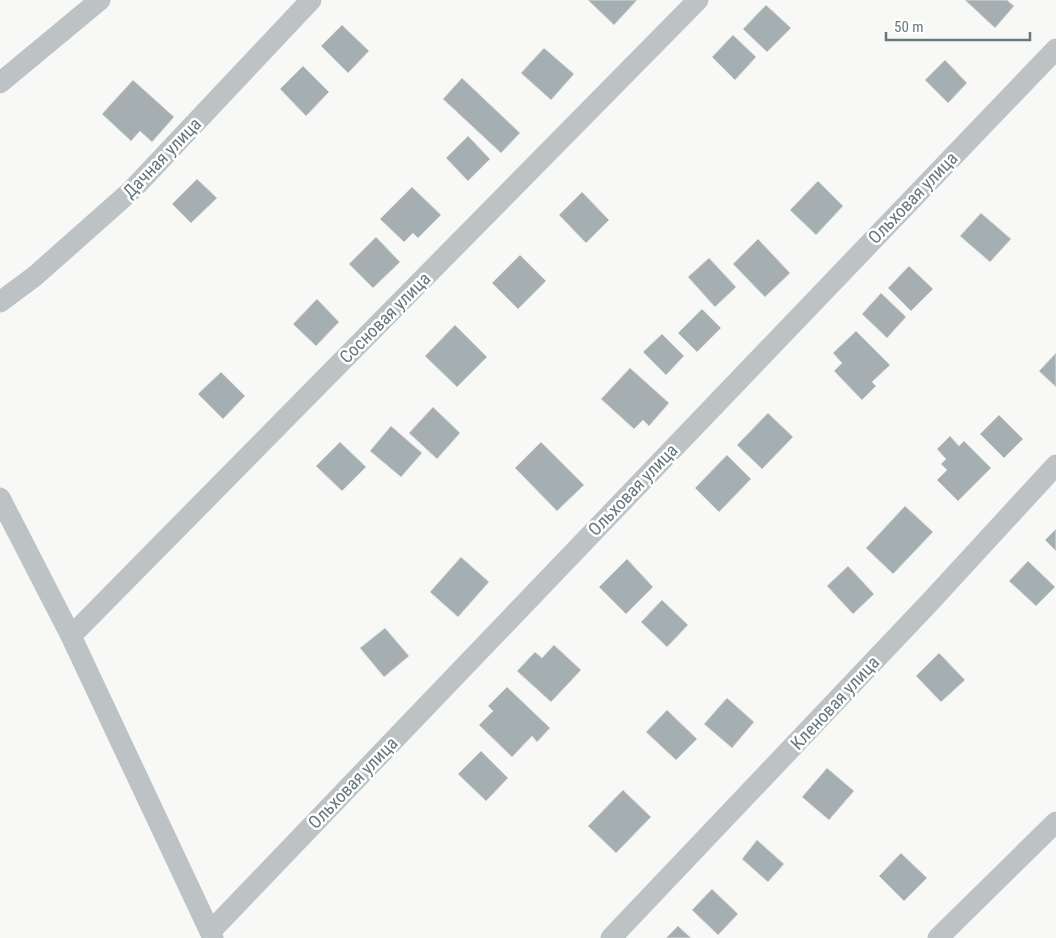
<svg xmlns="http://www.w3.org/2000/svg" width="1056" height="938" viewBox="0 0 1056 938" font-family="'Roboto Condensed',sans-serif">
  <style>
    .building { fill: #a5afb2; stroke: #dadad8 }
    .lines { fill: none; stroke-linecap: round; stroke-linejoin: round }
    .minor { stroke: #bdc3c5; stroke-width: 21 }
    .labels { text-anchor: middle; stroke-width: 5; stroke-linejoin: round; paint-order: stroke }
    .street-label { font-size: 18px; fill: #66777e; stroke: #fff }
  </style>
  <rect width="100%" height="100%" fill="#f8f8f6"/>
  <!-- building -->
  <path class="building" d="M588,0H637L614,25Z
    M965,0H1007L1014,6L995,28Z
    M766,5L791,28L767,52L743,29Z
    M342,25L369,51L348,73L321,46Z
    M733,35L756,57L735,80L712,57Z
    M544,48L574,74L551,100L521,73Z
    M945,60L967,83L948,103L925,80Z
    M303,66L329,92L306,116L280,89Z
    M462,78L520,133L501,153L443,99Z
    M133,80L174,117L152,142L140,131L131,141L102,114Z
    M468,136L490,159L468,181L446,158Z
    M197,179L217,198L191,223L172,204Z
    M818,181L843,206L816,235L790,210Z
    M412,187L441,215L418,238L413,233L404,242L380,219Z
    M582,192L609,220L586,243L559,215Z
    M981,213L1011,239L990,262L960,236Z
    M376,237L400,262L373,288L349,264Z
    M758,239L790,273L765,297L733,264Z
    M520,255L546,281L518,309L492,283Z
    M709,258L736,287L715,307L688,277Z
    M909,266L933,289L911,311L888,288Z
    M881,293L906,317L887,338L862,314Z
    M317,299L339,322L316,346L293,324Z
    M702,309L721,328L697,352L678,333Z
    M455,325L487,357L457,387L425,356Z
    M856,331L890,365L872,382L876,386L862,400L834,371L842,363L833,353Z
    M662,334L684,356L666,375L643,352Z
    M1056,353V387L1039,371Z
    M630,368L669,403L649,426L643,420L634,429L601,399Z
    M221,372L245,396L223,419L198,394Z
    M433,407L460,433L437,459L409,433Z
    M768,413L793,437L762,469L737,445Z
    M999,415L1023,439L1004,458L980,434Z
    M391,426L422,453L401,477L370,451Z
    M950,436L959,446L964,441L991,468L958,501L937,480L947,470L941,464L946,459L937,449Z
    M340,442L366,467L342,491L316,466Z
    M541,442L584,485L557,511L515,468Z
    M727,455L751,479L719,512L695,488Z
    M905,506L933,532L893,574L866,548Z
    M1056,529V551L1045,540Z
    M461,557L489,582L458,617L430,592Z
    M627,559L653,587L626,614L599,587Z
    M1028,561L1055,587L1036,606L1009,581Z
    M848,566L874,594L853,614L827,586Z
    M662,600L688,625L667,647L641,622Z
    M385,628L409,656L384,677L360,648Z
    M554,645L581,670L551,702L517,671L535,652L542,658Z
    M939,653L965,680L941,702L916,676Z
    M507,687L550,728L537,742L532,736L512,757L479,725L493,711L488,706Z
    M727,698L754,722L732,748L704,724Z
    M667,710L697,739L676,760L646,732Z
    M481,751L508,778L486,801L458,774Z
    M827,768L854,791L829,820L802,797Z
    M623,790L651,817L616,853L588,826Z
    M757,840L784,864L768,882L742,859Z
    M901,853L927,878L904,901L879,876Z
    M712,889L738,914L718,935L692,910Z
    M678,926L691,938H666Z"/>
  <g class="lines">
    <!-- minor -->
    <path class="minor" d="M0,83L100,0
      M0,302L35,276L132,190L311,0
      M0,498L71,636L213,938
      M71,636L698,0
      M210,932L1056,49
      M611,938L930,602L1056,465
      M938,938L1056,822"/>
  </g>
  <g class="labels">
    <!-- street labels -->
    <g class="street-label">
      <text transform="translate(162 158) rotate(-46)" y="6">Дачная улица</text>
      <text transform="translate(913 198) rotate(-46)" y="6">Ольховая улица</text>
      <text transform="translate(385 318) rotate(-45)" y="6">Сосновая улица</text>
      <text transform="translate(633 490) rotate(-46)" y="6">Ольховая улица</text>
      <text transform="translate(835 703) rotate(-47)" y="6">Кленовая улица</text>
      <text transform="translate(353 783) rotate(-46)" y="6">Ольховая улица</text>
    </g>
  </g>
  <!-- scale -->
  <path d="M886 32v8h144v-8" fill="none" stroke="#66777e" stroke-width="2.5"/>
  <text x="894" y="32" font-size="15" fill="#66777e" stroke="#ffffff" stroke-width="4" paint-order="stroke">50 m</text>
</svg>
